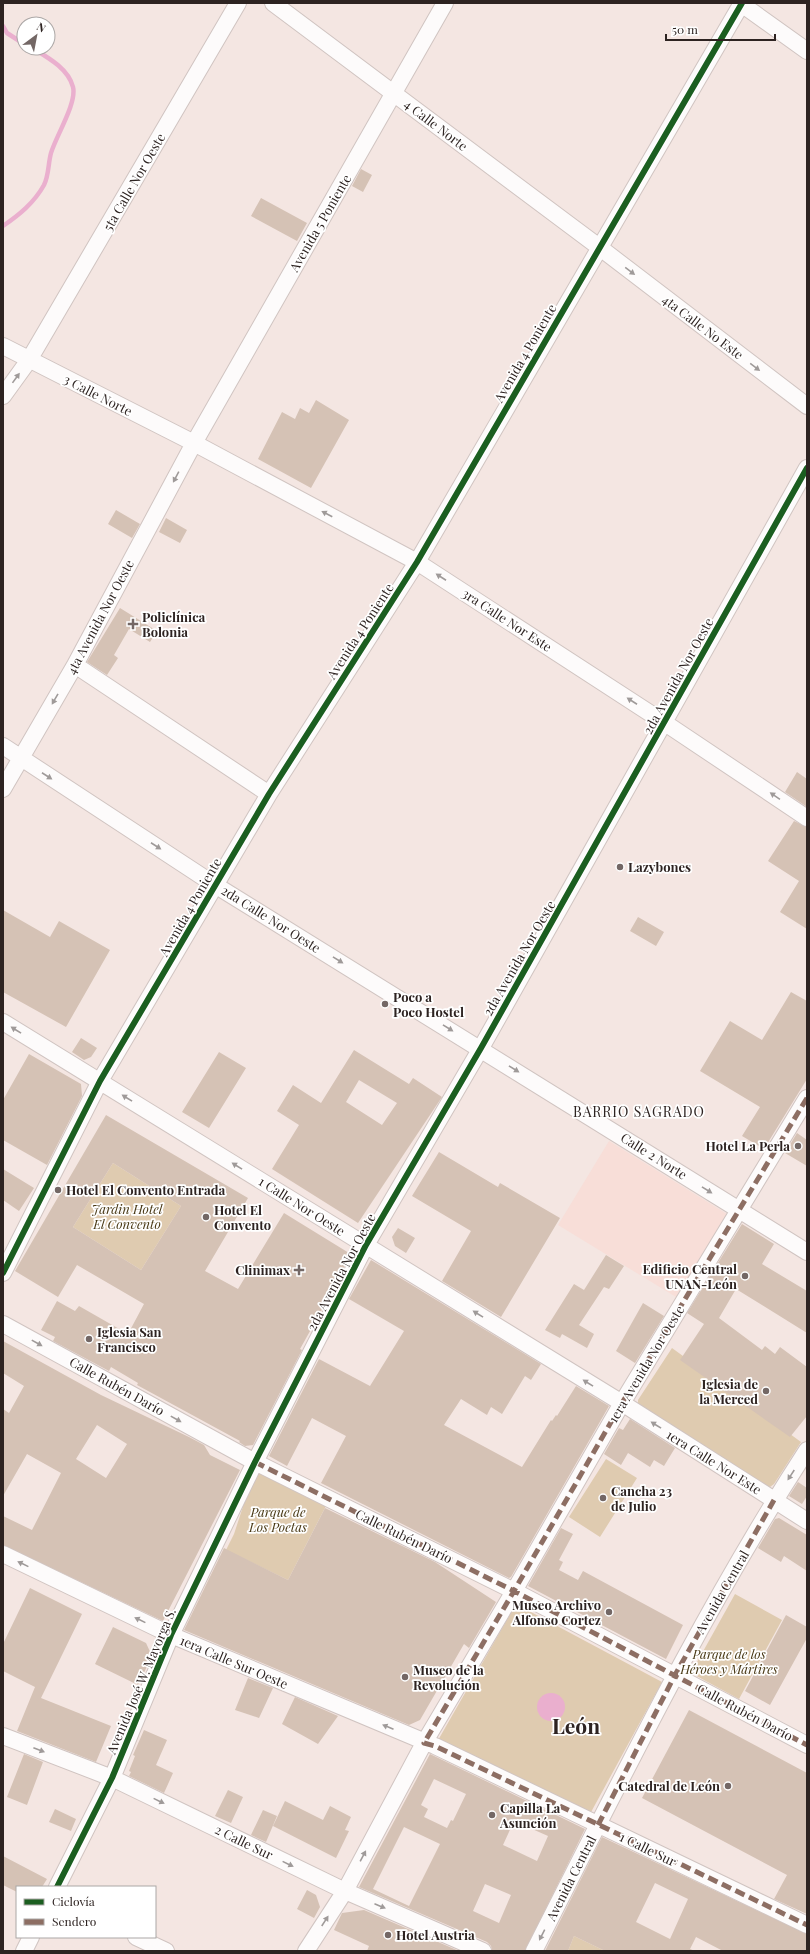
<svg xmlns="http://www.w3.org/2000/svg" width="810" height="1954" viewBox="0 0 810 1954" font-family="'Playfair Display',serif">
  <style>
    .built { fill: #f8ded8 }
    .green { fill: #dfcbb0 }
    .water { fill: #eaafce }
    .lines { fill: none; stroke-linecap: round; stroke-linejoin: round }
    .stream { stroke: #eaafce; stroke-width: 4.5 }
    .building { fill: #d5c2b5; fill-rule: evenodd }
    .minor-casing { stroke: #d0c4c1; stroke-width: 18 }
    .minor { stroke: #fdfbfb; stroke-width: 16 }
    .quiet { stroke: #8d6e63; stroke-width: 5; stroke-dasharray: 10 5; stroke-linecap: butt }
    .cycleway-casing { stroke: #fff; stroke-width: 8 }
    .cycleway { stroke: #1b5e20; stroke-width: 6 }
    .oneway { fill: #9f9a99 }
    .poi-dot { fill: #736765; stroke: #fff; stroke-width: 1.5 }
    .labels { text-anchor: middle; stroke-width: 3.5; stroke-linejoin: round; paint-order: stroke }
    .street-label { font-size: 13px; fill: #2d2321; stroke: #fff }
    .poi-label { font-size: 13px; font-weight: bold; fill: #2d2321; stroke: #fff; text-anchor: start }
    .park-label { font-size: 13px; font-style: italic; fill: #483814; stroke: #fff }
    .neighbourhood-label { font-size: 14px; letter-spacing: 1px; fill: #2d2321; stroke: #fff }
    .town-label { font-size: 21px; font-weight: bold; fill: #2d2321; stroke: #fff }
  </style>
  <rect width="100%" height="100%" fill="#f4e6e2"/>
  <!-- built -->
  <path class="built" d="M609,1141L727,1214L676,1297L558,1225Z"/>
  <!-- green -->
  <path class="green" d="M113,1163L181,1206L141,1270L73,1227Z
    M672,1348L801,1442L774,1484L770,1487L765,1486L638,1409V1400Z
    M606,1459L637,1478L600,1537L569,1517Z
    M255,1470L327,1504L288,1580L226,1550L234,1534Z
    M735,1594L782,1620L739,1699L691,1673Z
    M516,1604L662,1682L590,1814L437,1742Z
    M574,1936L605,1951H568Z"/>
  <!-- water -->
  <path class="water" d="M537 1707a14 14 0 1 1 28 0a14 14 0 1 1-28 0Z"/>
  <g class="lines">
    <!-- stream -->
    <path class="stream" d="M3,26L7,33L24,44
      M3,226C19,215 34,203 44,185C49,175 48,164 51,153C56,136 77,103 73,87C68,68 47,57 32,48"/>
  </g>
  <!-- building -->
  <path class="building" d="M361,169L372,175L363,192L352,186Z
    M261,198L307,223L297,241L251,216Z
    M316,400L349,420L311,488L258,459L282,412L295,419L300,408L309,413Z
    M116,510L140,524L132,538L108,524Z
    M166,518L187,530L180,543L159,532Z
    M120,608L157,631L150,642L129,629L114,655L118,658L107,675L87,662Z
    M797,772L807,779V807L785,792Z
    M794,821L807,827V929L780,912L799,881L768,861Z
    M3,910L50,937L59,921L110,950L66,1027L3,992Z
    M638,917L664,932L656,946L630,931Z
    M791,992L807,1001V1079L764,1149L742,1136L760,1107L700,1071L730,1021L762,1040Z
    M81,1038L97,1048L91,1057L84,1060L72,1052Z
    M354,1050L409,1084L413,1078L442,1097L358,1223L272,1169L299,1125L277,1111L293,1085L321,1103ZM359,1080L397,1103L382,1125L346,1102Z
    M219,1052L246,1068L209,1128L182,1112Z
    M29,1054L81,1084L82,1096L47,1165L3,1140V1100Z
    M106,1115L248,1198L205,1271L238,1289L284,1213L349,1253L350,1256L319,1315L300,1349L302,1350L253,1445L245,1446L239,1442L240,1441L137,1385L138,1383L111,1367L109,1371L53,1341L55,1337L41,1330L57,1301L75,1311L79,1306L128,1334L144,1304L77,1265L58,1297L15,1271ZM113,1163L181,1206L141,1270L73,1227Z
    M797,1133L807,1140V1166L785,1153Z
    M439,1152L498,1187L500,1183L560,1218L501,1317L442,1281L471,1231L412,1196Z
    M3,1169L34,1188L19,1211L3,1200Z
    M742,1224L774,1244L762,1264L807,1291V1333L736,1289L719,1318L762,1350L765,1346L775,1354L780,1347L807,1367V1416L790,1437L680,1360L704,1324L687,1313Z
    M398,1228L415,1238L406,1253L395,1246L392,1237Z
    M606,1255L624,1266L609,1289L604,1287L579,1325L594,1334L587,1348L562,1334L560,1338L545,1330L574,1284L584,1290Z
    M371,1260L541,1364L531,1380L525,1376L502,1414L491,1407L487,1415L461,1399L444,1425L522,1467L551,1420L552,1421L556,1415L557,1416L576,1386L609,1406L511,1577L509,1578L321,1483L346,1436L312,1418L287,1466L269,1456L319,1359L370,1386L404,1331L349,1299Z
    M643,1303L664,1316L635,1363L616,1351Z
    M3,1341L101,1395L189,1437L204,1445L210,1455L240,1470L163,1621L3,1545V1516L32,1530L61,1473L27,1454L3,1496V1409L9,1413L24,1386L3,1373ZM97,1425L127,1444L106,1478L76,1459Z
    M630,1419L675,1448L664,1466L654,1460L650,1467L628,1453L621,1465L604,1454L619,1428L623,1430Z
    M798,1482L807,1488V1496L802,1504L789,1496Z
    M325,1508L435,1562L496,1602L469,1648L464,1644L420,1720L409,1725L184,1630L224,1548L288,1580Z
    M779,1518L807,1535V1571L784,1556L781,1562L758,1548L775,1519Z
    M561,1528L573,1534L559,1560L563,1562L559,1570L578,1580L583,1571L683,1625L666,1659L528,1586Z
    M30,1588L82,1614L41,1698L111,1726L96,1762L17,1731L35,1687L3,1671V1644Z
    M786,1615L807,1627V1638L770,1705L745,1691Z
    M113,1627L146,1643L152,1656L138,1685L95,1664Z
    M248,1678L273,1688L259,1718L235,1710Z
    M295,1697L338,1716L318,1744L282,1724Z
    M689,1710L807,1773V1914L774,1899L787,1875L642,1798Z
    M144,1730L167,1740L156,1765L173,1773L164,1793L129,1776L131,1772L129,1771L135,1756L133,1755Z
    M24,1754L43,1762L27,1805L7,1797Z
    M430,1754L585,1829L525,1951H492L491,1946L487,1942L359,1887ZM434,1779L466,1794L453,1821L451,1820L447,1828L424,1817L428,1809L421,1805ZM514,1821L548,1836L537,1861L503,1845ZM404,1827L440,1844L409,1906L373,1889ZM485,1884L511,1895L499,1923L473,1911Z
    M228,1790L243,1797L231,1823L215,1816Z
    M285,1801L323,1820L330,1806L351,1817L345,1830L349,1831L336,1858L273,1826Z
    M55,1809L76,1819L71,1831L49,1822Z
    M263,1810L277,1816L266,1842L251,1835Z
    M602,1837L807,1934V1951H723L696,1937L690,1949L695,1951H605L574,1936L568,1951H545ZM655,1883L688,1899L670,1939L636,1922Z
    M3,1856L47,1879L42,1887H17V1892L3,1885Z
    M307,1890L316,1895L320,1907L314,1918L297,1909Z
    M364,1910L459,1951H367L369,1946L334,1930L342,1913Z"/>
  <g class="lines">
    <!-- minor casing -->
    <g class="minor-casing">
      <path id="minor" d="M273,3L599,247L807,406
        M740,3L807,51
        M3,346L194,443L417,562L665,723L807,818
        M3,396L29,360L238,3
        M75,665L269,794
        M3,746L215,885L807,1252
        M3,789L75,665L194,443L445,3
        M3,1022L622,1403L807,1521
        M3,1273L100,1081L269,794L417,562L742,3
        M3,1324L255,1462L514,1591L807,1745
        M3,1554L171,1635L435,1746L807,1925
        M3,1736L112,1778L345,1891L483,1951
        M57,1887L112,1778L171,1635L255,1462L366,1245L481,1048L807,468
        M136,1937L166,1951
        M24,1951L31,1937
        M306,1951L345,1891L424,1743L514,1591L622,1403L807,1098
        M534,1951C620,1782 703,1610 807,1450"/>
    </g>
    <!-- minor -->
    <use href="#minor" class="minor"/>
    <!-- quiet -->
    <path class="quiet" d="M807,1098L622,1403L514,1591L424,1743L435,1746L807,1925
      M255,1462L514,1591L807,1745
      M598,1825L675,1675L774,1500"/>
    <!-- cycleway casing -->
    <g class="cycleway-casing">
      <path id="cycleway" d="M3,1273L100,1081L269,794L417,562L742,3
        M57,1887L112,1778L171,1635L255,1462L366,1245L481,1048L807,468"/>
    </g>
    <!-- cycleway -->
    <use href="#cycleway" class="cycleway"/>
  </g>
  <!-- one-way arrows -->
  <defs><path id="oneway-solid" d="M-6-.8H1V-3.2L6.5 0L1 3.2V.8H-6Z"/></defs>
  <g class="oneway">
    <use href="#oneway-solid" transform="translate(630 271) rotate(37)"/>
    <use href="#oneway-solid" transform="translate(755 367) rotate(37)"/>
    <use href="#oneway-solid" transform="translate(16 378) rotate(-54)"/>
    <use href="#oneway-solid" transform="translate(176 477) rotate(118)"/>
    <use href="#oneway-solid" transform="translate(327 514) rotate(-152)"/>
    <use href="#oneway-solid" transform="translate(441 577) rotate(-147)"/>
    <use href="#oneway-solid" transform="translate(55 699) rotate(120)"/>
    <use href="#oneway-solid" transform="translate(632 701) rotate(-147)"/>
    <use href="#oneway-solid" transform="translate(47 776) rotate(33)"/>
    <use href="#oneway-solid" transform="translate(775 796) rotate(-146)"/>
    <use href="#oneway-solid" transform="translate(156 846) rotate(33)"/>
    <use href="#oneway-solid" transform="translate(338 960) rotate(32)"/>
    <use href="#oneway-solid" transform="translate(448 1028) rotate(32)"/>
    <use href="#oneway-solid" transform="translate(16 1030) rotate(-148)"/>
    <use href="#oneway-solid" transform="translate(514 1069) rotate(32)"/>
    <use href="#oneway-solid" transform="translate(127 1098) rotate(-148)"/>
    <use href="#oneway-solid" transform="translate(237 1166) rotate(-148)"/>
    <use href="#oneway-solid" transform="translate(707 1190) rotate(32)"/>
    <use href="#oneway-solid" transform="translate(478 1314) rotate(-148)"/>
    <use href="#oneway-solid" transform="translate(37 1343) rotate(29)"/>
    <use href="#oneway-solid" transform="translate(588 1383) rotate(-148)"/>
    <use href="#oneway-solid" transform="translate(176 1419) rotate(29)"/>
    <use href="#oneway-solid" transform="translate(656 1425) rotate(-148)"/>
    <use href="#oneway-solid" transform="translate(791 1475) rotate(123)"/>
    <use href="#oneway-solid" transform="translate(23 1564) rotate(-154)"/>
    <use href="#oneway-solid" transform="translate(140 1620) rotate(-154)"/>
    <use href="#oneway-solid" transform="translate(388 1727) rotate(-157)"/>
    <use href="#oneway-solid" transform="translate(39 1750) rotate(21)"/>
    <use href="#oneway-solid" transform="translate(159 1801) rotate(26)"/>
    <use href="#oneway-solid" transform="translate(363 1856) rotate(-62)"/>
    <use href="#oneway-solid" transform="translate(288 1864) rotate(26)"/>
    <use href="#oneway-solid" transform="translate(380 1906) rotate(23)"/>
    <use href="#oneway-solid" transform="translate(325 1921) rotate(-57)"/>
    <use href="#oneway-solid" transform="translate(542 1935) rotate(117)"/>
  </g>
  <!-- markers -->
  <g class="poi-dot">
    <path d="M131 618h4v4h4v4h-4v4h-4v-4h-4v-4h4z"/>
    <circle cx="620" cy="867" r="4"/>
    <circle cx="385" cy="1004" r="4"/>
    <circle cx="798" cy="1146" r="4"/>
    <circle cx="58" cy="1190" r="4"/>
    <circle cx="206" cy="1217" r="4"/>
    <path d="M297 1264h4v4h4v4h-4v4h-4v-4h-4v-4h4z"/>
    <circle cx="745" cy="1276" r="4"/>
    <circle cx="89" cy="1339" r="4"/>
    <circle cx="766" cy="1391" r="4"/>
    <circle cx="603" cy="1498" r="4"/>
    <circle cx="609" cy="1612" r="4"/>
    <circle cx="405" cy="1677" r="4"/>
    <circle cx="728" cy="1786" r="4"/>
    <circle cx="492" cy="1815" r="4"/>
    <circle cx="388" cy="1935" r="4"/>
  </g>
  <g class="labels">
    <!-- street labels -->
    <g class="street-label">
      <text transform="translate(436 125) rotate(37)" y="5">4 Calle Norte</text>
      <text transform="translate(134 182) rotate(-60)" y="5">5ta Calle Nor Oeste</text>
      <text transform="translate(320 223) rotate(-60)" y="5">Avenida 5 Poniente</text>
      <text transform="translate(703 327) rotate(37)" y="5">4ta Calle No Este</text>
      <text transform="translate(525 353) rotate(-60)" y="5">Avenida 4 Poniente</text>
      <text transform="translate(98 395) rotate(27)" y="5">3 Calle Norte</text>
      <text transform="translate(100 617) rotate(-62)" y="5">4ta Avenida Nor Oeste</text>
      <text transform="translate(507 620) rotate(33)" y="5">3ra Calle Nor Este</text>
      <text transform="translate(360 631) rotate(-57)" y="5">Avenida 4 Poniente</text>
      <text transform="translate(678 676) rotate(-61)" y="5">2da Avenida Nor Oeste</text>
      <text transform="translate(190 907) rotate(-60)" y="5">Avenida 4 Poniente</text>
      <text transform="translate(271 919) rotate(32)" y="5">2da Calle Nor Oeste</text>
      <text transform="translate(519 958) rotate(-60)" y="5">2da Avenida Nor Oeste</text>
      <text transform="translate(654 1156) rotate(32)" y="5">Calle 2 Norte</text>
      <text transform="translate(302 1206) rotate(32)" y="5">1 Calle Nor Oeste</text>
      <text transform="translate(341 1272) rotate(-62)" y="5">2da Avenida Nor Oeste</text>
      <text transform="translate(646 1364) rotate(-59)" y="5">1era Avenida Nor Oeste</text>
      <text transform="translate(117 1386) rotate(29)" y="5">Calle Rubén Darío</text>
      <text transform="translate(714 1462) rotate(32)" y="5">1era Calle Nor Este</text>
      <text transform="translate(404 1536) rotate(26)" y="5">Calle Rubén Darío</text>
      <text transform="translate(722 1592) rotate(-60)" y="5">Avenida Central</text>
      <text transform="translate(234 1662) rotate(23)" y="5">1era Calle Sur Oeste</text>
      <text transform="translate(141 1681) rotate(-67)" y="5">Avenida José W. Mayorga S.</text>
      <text transform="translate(745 1712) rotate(28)" y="5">Calle Rubén Darío</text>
      <text transform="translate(244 1842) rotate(26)" y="5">2 Calle Sur</text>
      <text transform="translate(648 1849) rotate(26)" y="5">1 Calle Sur</text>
      <text transform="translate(571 1878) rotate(-63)" y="5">Avenida Central</text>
    </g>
    <!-- poi labels -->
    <g class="poi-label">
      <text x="142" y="622">Policlínica<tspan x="142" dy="15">Bolonia</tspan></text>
      <text x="628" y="872">Lazybones</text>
      <text x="393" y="1002">Poco a<tspan x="393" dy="15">Poco Hostel</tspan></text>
      <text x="790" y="1151" text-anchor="end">Hotel La Perla</text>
      <text x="66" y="1195">Hotel El Convento Entrada</text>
      <text x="214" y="1215">Hotel El<tspan x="214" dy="15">Convento</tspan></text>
      <text x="737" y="1274" text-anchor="end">Edificio Central<tspan x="737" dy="15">UNAN-León</tspan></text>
      <text x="290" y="1275" text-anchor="end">Clinimax</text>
      <text x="97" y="1337">Iglesia San<tspan x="97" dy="15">Francisco</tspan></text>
      <text x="758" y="1389" text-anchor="end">Iglesia de<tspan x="758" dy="15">la Merced</tspan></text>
      <text x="611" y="1496">Cancha 23<tspan x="611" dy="15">de Julio</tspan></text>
      <text x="601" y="1610" text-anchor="end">Museo Archivo<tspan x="601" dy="15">Alfonso Cortez</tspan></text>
      <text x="413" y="1675">Museo de la<tspan x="413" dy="15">Revolución</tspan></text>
      <text x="720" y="1791" text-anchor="end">Catedral de León</text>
      <text x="500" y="1813">Capilla La<tspan x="500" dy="15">Asunción</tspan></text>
      <text x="396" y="1940">Hotel Austria</text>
    </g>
    <!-- park labels -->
    <g class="park-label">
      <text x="127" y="1214">Jardin Hotel<tspan x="127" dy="15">El Convento</tspan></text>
      <text x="278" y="1517">Parque de<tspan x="278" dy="15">Los Poetas</tspan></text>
      <text x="729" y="1659">Parque de los<tspan x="729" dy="15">Héroes y Mártires</tspan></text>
    </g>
    <!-- neighbourhood labels -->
    <g class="neighbourhood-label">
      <text x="639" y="1117">BARRIO SAGRADO</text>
    </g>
    <!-- town labels -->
    <g class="town-label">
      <text x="576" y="1734">León</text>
    </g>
  </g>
  <!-- border -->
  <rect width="810" height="1954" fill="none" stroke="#2d2321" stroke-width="8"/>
  <!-- legend -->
  <rect x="16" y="1886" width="140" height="52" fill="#ffffff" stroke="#aba7a6"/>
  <rect x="24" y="1899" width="20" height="6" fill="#1b5e20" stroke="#aba7a6"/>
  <text x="52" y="1906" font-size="12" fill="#2d2321">Ciclovía</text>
  <rect x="24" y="1919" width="20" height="6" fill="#8d6e63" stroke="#aba7a6"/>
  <text x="52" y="1926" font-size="12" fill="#2d2321">Sendero</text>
  <!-- north arrow -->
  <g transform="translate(36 36) rotate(32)"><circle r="19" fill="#ffffff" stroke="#aba7a6"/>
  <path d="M0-3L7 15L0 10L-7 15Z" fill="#736765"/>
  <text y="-6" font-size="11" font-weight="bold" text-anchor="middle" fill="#2d2321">N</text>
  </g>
  <!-- scale -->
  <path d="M666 34v6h109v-6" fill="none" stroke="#2d2321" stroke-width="2"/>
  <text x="672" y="34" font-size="12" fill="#2d2321" stroke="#ffffff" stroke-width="3" paint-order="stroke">50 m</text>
</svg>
